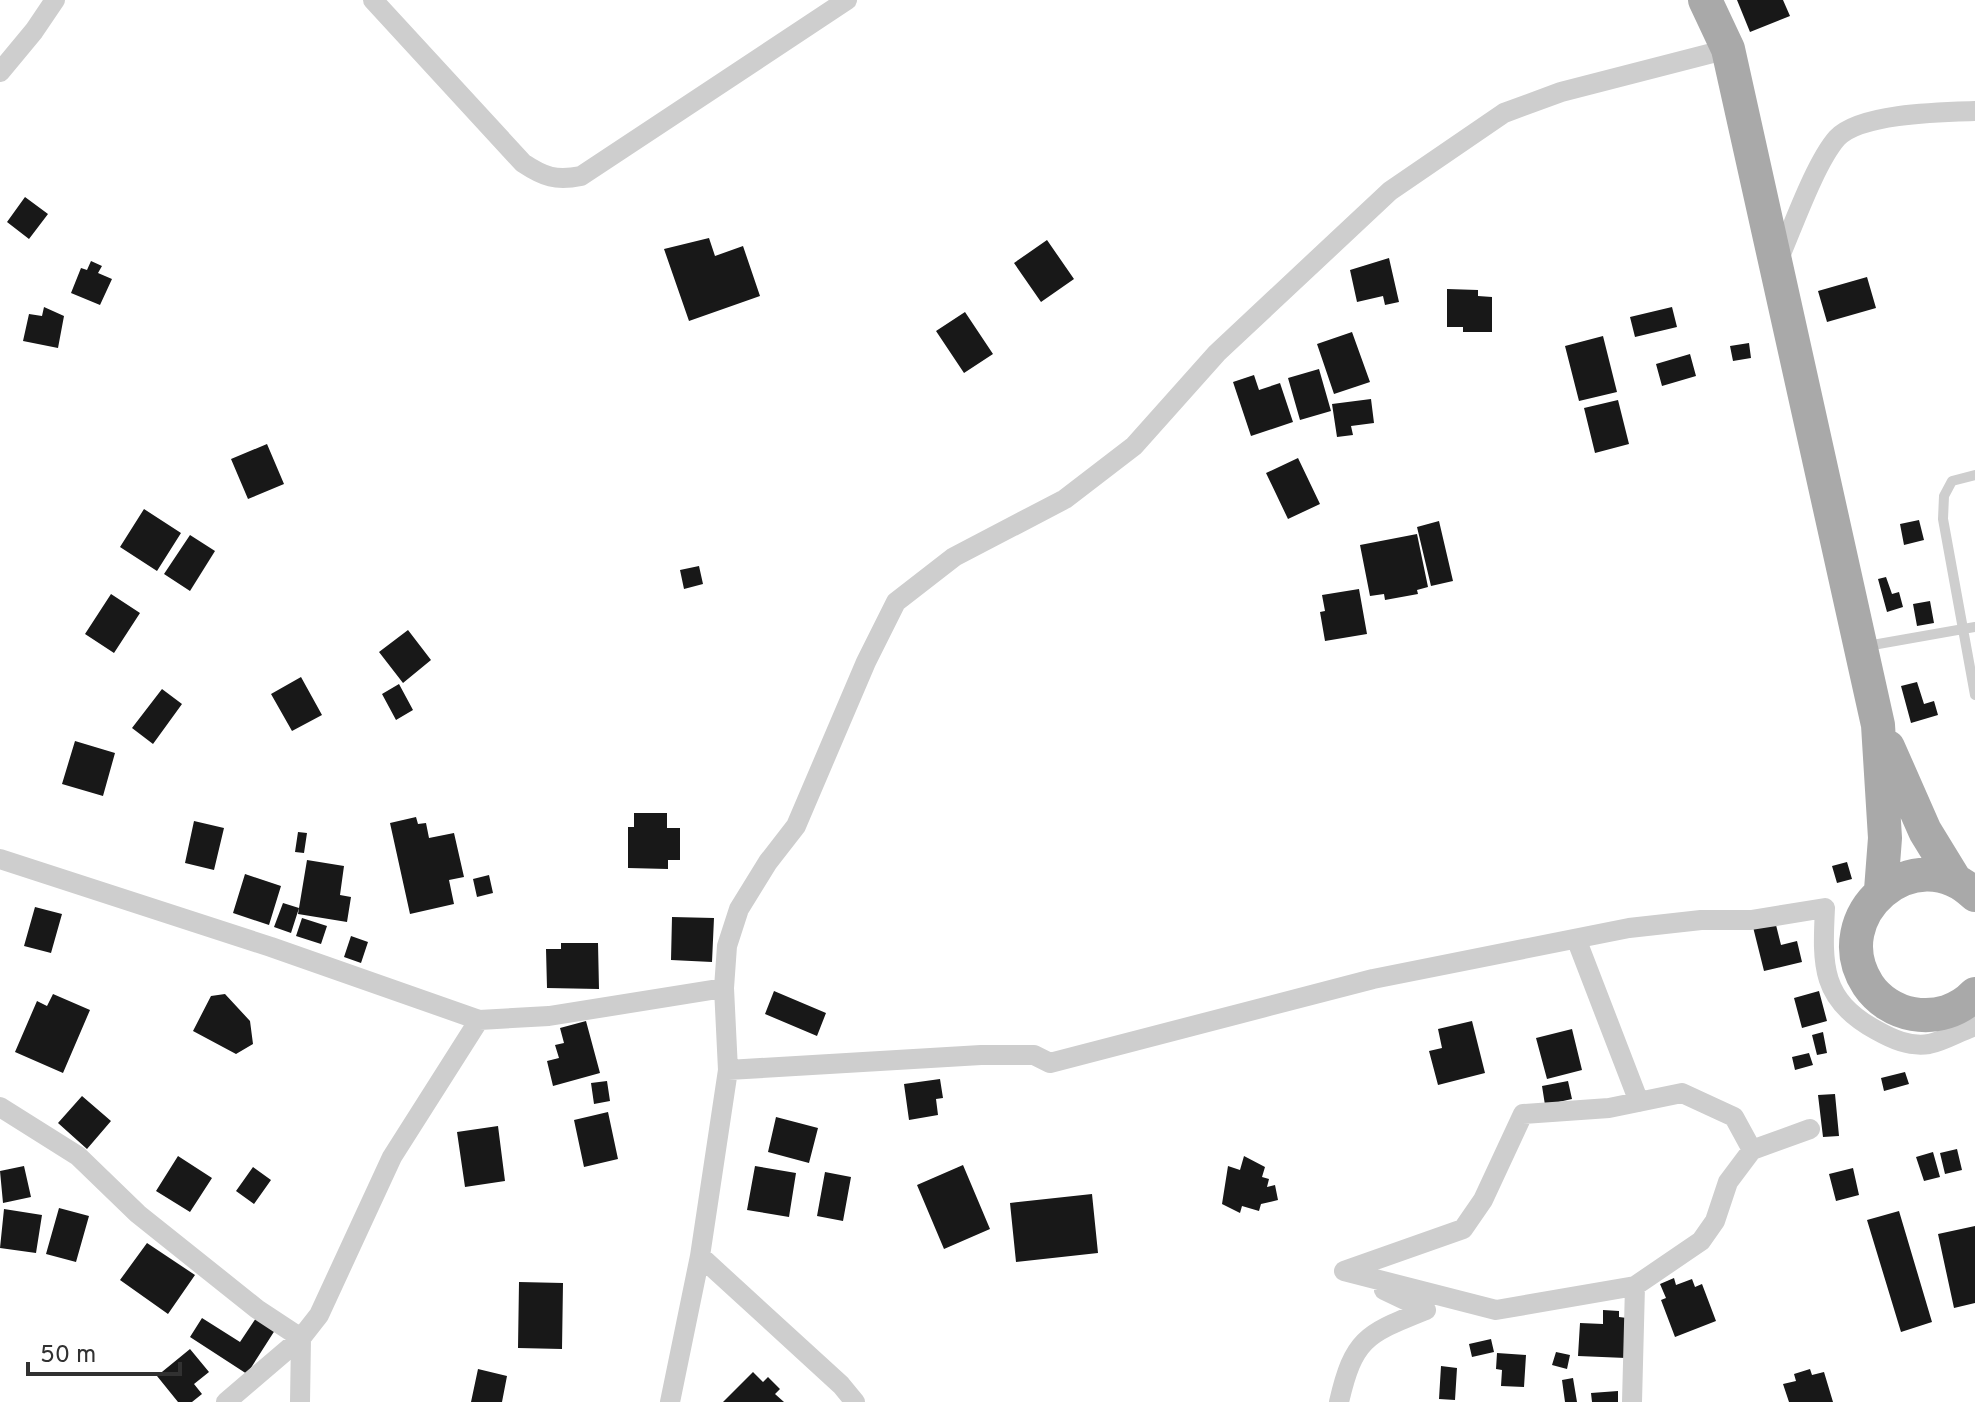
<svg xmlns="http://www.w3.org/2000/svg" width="1975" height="1402" viewBox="0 0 1975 1402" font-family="Overpass,sans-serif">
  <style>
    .building { fill: #181818 }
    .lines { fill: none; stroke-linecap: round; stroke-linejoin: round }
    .lane { stroke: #cecece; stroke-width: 10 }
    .street { stroke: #cecece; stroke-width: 20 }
    .primary { stroke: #a9a9a9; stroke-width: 34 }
  </style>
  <rect width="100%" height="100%" fill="#fff"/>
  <!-- building -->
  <path class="building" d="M1737,0H1783L1790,16L1750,32Z
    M25,197L48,214L29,239L7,222Z
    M709,238L715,256L743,246L760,296L689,321L664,249Z
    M1047,240L1074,279L1041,302L1014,263Z
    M1389,258L1399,302L1385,305L1383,296L1357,302L1350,270Z
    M91,261L102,266L98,273L112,279L100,305L71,293L81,268L87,270Z
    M1867,277L1876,308L1827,322L1818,291Z
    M1447,289L1478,290V296L1492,297V332H1463V327H1447Z
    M44,307L64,316L58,348L23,341L29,314L42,316Z
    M1672,307L1677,327L1635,337L1630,317Z
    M965,312L993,354L964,373L936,331Z
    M1352,332L1370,382L1334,394L1317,344Z
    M1603,336L1617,392L1579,401L1565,346Z
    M1749,343L1751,358L1733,361L1730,346Z
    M1690,354L1696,376L1662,386L1656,364Z
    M1319,369L1331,411L1300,420L1288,378Z
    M1254,375L1259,390L1280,383L1293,422L1251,436L1233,382Z
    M1371,399L1374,423L1351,426L1353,435L1337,437L1332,404Z
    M1618,400L1629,444L1595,453L1584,408Z
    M267,444L284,484L248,499L231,459Z
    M1298,458L1320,504L1288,519L1266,473Z
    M144,509L181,533L157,571L120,547Z
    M1919,520L1924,540L1904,545L1900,524Z
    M1439,521L1453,581L1431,586L1417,527Z
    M1417,534L1428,587L1417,590L1418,594L1385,600L1384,594L1370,596L1360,545Z
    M190,535L215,551L190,591L164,574Z
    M699,566L703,584L684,589L680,570Z
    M1886,577L1892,594L1899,592L1903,607L1887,612L1878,579Z
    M1359,589L1367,634L1325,641L1320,612L1325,611L1322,595Z
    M111,594L140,613L114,653L85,634Z
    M1930,601L1934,623L1917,626L1913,604Z
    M408,630L431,660L403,683L379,652Z
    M301,677L322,715L292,731L271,694Z
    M1917,682L1924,704L1934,701L1938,715L1911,723L1901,686Z
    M399,684L413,710L396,720L382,694Z
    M162,689L182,704L153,744L132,728Z
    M75,741L115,753L103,796L62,784Z
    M634,813H667V828H680V860H668V869L628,868V827H634Z
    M416,817L418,824L426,823L429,838L454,833L464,877L449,880L454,904L410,914L390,823Z
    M194,821L224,828L214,870L185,863Z
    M298,832L307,833L304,853L295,852Z
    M307,860L344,866L340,895L351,897L347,922L298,914Z
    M1847,862L1852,879L1837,883L1832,866Z
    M245,874L281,886L269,925L233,913Z
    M489,875L493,893L477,897L473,879Z
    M283,903L299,908L291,933L274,927Z
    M35,907L62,914L51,953L24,946Z
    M672,917L714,918L712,962L671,960Z
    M302,918L327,926L321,944L296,936Z
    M1775,921L1781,945L1797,941L1802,962L1764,971L1753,927Z
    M351,936L368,942L361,963L344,957Z
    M561,943H598L599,989L547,988L546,949H561Z
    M774,991L826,1013L817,1036L765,1014Z
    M1819,991L1827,1021L1802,1028L1794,998Z
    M53,994L90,1010L63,1073L15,1052L37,1001L47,1006Z
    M225,994L250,1021L253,1044L236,1054L193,1031L211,996Z
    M586,1021L600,1073L553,1086L547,1061L559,1058L555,1045L564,1043L560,1028Z
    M1472,1021L1485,1073L1438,1085L1429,1051L1442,1048L1438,1029Z
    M1572,1029L1582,1070L1547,1079L1536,1038Z
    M1823,1032L1827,1053L1817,1055L1812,1035Z
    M1809,1053L1813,1065L1795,1070L1792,1057Z
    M1905,1072L1909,1084L1884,1091L1881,1078Z
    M940,1079L943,1098L936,1099L938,1115L909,1120L904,1084Z
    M607,1081L610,1101L594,1104L591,1083Z
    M1568,1081L1572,1099L1545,1105L1542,1086Z
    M1835,1094L1839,1136L1823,1137L1818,1095Z
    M82,1096L111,1121L87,1149L58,1123Z
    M608,1112L618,1159L584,1167L574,1120Z
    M776,1117L818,1128L809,1163L768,1152Z
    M498,1126L505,1181L465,1187L457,1132Z
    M1957,1149L1962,1170L1945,1174L1940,1153Z
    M1933,1152L1940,1177L1924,1181L1916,1157Z
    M178,1156L212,1178L190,1212L156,1191Z
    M1244,1156L1265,1167L1262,1177L1269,1179L1267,1187L1275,1185L1278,1200L1261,1204L1259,1211L1242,1206L1240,1213L1222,1204L1228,1166L1240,1170Z
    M963,1165L990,1229L944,1249L917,1185Z
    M24,1166L31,1197L3,1203L0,1171Z
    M755,1166L796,1173L789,1217L747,1210Z
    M253,1167L271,1180L254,1204L236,1191Z
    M1853,1168L1859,1195L1836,1201L1829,1174Z
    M825,1172L851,1177L843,1221L817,1216Z
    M1092,1194L1098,1253L1016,1262L1010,1203Z
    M59,1208L89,1216L76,1262L46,1254Z
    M4,1209L42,1215L36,1253L0,1248Z
    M1899,1211L1932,1322L1901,1332L1867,1220Z
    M1975,1226V1303L1954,1308L1938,1234Z
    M147,1243L195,1275L168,1314L120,1280Z
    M1674,1278L1676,1285L1692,1279L1695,1287L1702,1284L1716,1321L1675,1337L1661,1300L1666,1298L1660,1284Z
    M519,1282L563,1283L562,1349L518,1348Z
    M1603,1310L1619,1311V1317L1627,1318L1626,1358L1578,1356L1580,1323L1603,1324Z
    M258,1315L277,1327L247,1374L190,1337L202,1318L240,1342Z
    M1491,1339L1494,1352L1472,1357L1469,1344Z
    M190,1349L209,1372L194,1384L202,1394L192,1402H178L157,1376Z
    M1556,1352L1570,1355L1567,1369L1552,1365Z
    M1497,1353L1526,1355L1524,1387L1501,1386L1502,1370L1496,1369Z
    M1441,1366L1457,1368L1455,1400L1439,1399Z
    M478,1369L507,1376L502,1402H471Z
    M1810,1369L1812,1375L1824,1372L1833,1402H1789L1783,1384L1796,1381L1794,1374Z
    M753,1372L763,1382L768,1377L780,1389L775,1394L784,1402H723Z
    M1573,1378L1577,1402H1565L1562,1380Z
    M1618,1391V1402H1592L1591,1393Z"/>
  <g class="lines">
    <!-- lane -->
    <path class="lane" d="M1975,475L1952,481L1944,496L1943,519L1975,695
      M1867,646L1975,627"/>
    <!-- street -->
    <path class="street" d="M373,0L523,163C544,177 556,181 581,176L847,0
      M0,72L34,31L55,0
      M1778,261C1792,229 1815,163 1837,138C1860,113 1942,112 1975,111
      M0,859L271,947L479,1020L549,1016L724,988
      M1577,941L1639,1102
      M728,1070L981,1055H1034L1050,1063L1373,979L1629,928L1701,920H1751L1825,908C1822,966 1821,1000 1876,1030C1892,1039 1909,1047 1929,1044C1944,1041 1960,1031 1975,1026
      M0,1107L78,1156L138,1214L257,1309L301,1338L300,1402
      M700,1256L841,1385L855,1402
      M1344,1271L1496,1310L1635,1286L1701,1241L1715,1221L1728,1182L1752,1150L1810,1129
      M1344,1271L1463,1229L1483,1200L1523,1114L1609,1108L1682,1093L1734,1117L1752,1150
      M226,1402L301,1338L319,1315L392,1157L479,1020
      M670,1402L700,1256L728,1070L724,988L727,946L739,909L768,862L796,826L866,662L896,602L954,557L1065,499L1134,446L1217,353L1390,191L1504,113L1561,92L1728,49
      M1339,1402C1354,1337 1367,1334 1426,1310L1384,1290
      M1632,1402L1635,1286"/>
    <!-- primary -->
    <path class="primary" d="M1705,0L1728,49L1878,725L1885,838L1881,890
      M1888,747L1925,831L1955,880
      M1975,895C1915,836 1823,916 1868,985C1878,1000 1895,1011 1913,1014C1936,1018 1959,1011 1975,994"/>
  </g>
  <!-- scale -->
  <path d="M28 1362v12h152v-12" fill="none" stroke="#313131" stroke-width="4"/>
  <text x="40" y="1362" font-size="24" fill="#313131" stroke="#ffffff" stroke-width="6" paint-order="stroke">50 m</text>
</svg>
